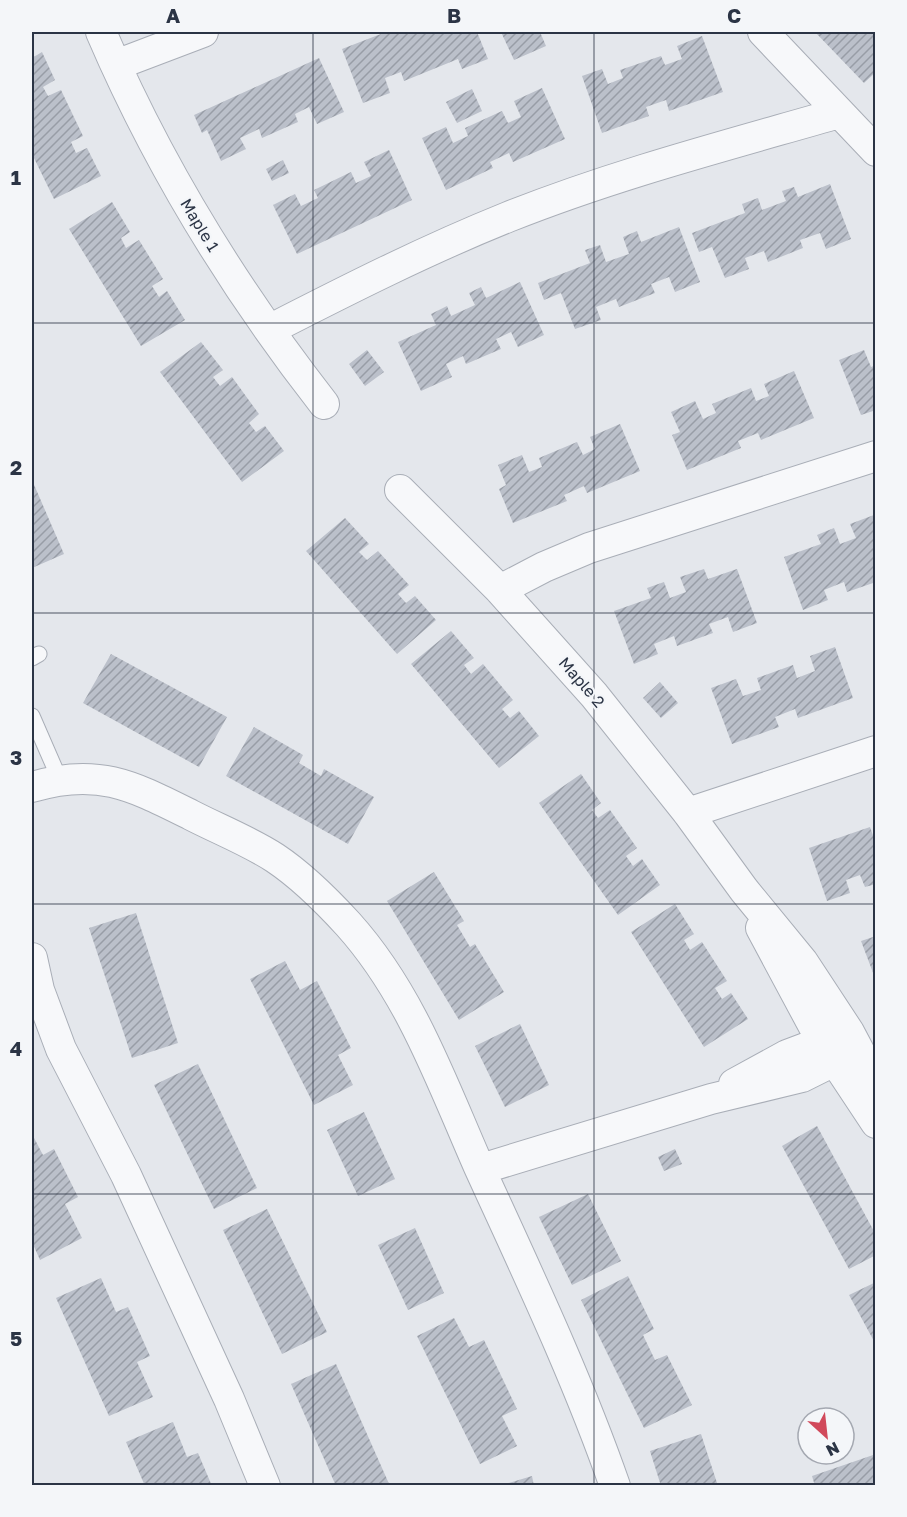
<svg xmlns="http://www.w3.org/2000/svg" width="907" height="1517" viewBox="0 0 907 1517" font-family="'Golos Text',sans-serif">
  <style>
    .building { fill: url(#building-hatch) }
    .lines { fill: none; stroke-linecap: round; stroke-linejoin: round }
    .lane-casing { stroke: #a9aeb7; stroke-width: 17 }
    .street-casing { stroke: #a9aeb7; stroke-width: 32 }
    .lane { stroke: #f7f8fa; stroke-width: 15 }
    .street { stroke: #f7f8fa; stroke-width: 30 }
    .grid { fill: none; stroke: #2b3445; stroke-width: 1.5; stroke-opacity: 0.55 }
    .labels { text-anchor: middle; stroke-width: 4.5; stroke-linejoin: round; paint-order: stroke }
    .street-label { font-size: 16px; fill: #2b3445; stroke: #f4f6f9 }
    .neatline { fill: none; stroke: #2b3445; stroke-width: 2 }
    .grid-label { font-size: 20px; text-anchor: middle; font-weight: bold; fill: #2b3445 }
  </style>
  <defs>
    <pattern id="building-hatch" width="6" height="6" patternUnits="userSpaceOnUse" patternTransform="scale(1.5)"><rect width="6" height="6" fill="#bbc0ca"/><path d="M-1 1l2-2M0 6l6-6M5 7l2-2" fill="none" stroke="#989da6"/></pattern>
  </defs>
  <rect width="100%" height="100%" fill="#e4e7ec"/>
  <!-- building -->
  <path class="building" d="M386,32H477L488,59L462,69L458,59L404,81L401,72L385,78L390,93L363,103L342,49Z
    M501,32H540L546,46L514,60Z
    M815,32H876V72L864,83Z
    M702,36L723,92L669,111L666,100L646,107L649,116L602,133L582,76L602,69L608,84L623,78L620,70L661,56L665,65L682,59L677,46Z
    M42,52L55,80L43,87L48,96L61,90L83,136L71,142L76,153L87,148L101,176L54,199L32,154V58Z
    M319,58L344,112L317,124L309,107L295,114L298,122L262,138L259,129L240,138L246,149L221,161L207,130L202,133L194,115Z
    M542,88L565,139L513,162L509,153L490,162L493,168L446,190L422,138L446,127L453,143L468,136L465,128L502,111L508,123L521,117L514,101Z
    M472,89L482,111L457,123L446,102Z
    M389,150L412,200L297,254L273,205L295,194L301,206L318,198L314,190L351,172L356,183L371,176L364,162Z
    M283,160L289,173L272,181L266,169Z
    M830,184L851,239L826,249L820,233L800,240L803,248L768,262L764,251L745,258L749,269L725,278L712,247L699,252L692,233L745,213L742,204L758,198L762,210L786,201L782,191L794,187L798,197Z
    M112,202L130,232L121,238L126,248L139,240L163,279L152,286L159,297L167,291L185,320L141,346L69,229Z
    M679,227L700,282L675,292L669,277L651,284L655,293L619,307L616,299L596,307L601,320L575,329L561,293L544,300L538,283L590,263L585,250L600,245L606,262L629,254L623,237L637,231L641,242Z
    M520,282L544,335L518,347L511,332L496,339L501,349L466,364L463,356L446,364L452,377L421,391L398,342L436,325L431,314L447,306L451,316L475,305L469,293L481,287L486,298Z
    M201,342L223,370L213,377L220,386L232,377L259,414L249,423L256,432L265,426L284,451L242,482L160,372Z
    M367,350L384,372L365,386L349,364Z
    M864,350L871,367L876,365V410L861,415L839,360Z
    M794,371L814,418L761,440L758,433L738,441L741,448L687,470L672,435L680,432L671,412L695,401L703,419L716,413L712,404L751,388L756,401L769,396L764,384Z
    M620,424L640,471L587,493L584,486L564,495L567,501L513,523L499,489L506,485L498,465L522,455L529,472L542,467L539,458L577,442L583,455L595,449L590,437Z
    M32,480L64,554L32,568Z
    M874,515L876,582L847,592L844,582L824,590L828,600L803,610L784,557L821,544L817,535L834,528L840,544L856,538L850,524Z
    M345,518L369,544L359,552L367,560L378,551L409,585L398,594L406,603L415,596L436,620L397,654L306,551Z
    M704,569L708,579L737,569L757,623L733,632L728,617L709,624L713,633L677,646L674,636L654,644L658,654L634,664L614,611L651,598L647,588L664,582L670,598L686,592L680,577Z
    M451,631L474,658L464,665L471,674L483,664L513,700L502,709L510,718L519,711L539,736L499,768L411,664Z
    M835,647L853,698L798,718L795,709L775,717L779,727L732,744L711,688L736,679L743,696L761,690L757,678L793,665L797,678L815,671L810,656Z
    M111,654L227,717L199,767L83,703Z
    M660,682L678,703L661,718L643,698Z
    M254,727L303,755L299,763L321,776L324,769L374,797L348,844L226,776Z
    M581,774L601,803L592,810L598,818L610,810L637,848L626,856L633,866L642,859L660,885L618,915L539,803Z
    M870,827L876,844V884L865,887L860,875L846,880L850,893L827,901L809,848Z
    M434,872L464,921L457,925L470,947L475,944L504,992L459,1020L387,901Z
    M675,904L694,934L684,940L690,950L702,942L727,981L715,988L722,999L731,993L748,1019L704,1047L631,932Z
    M136,913L178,1043L132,1058L89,928Z
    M876,936V978H875L861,941Z
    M285,961L300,990L317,981L351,1048L338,1055L353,1085L314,1105L250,979Z
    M520,1024L549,1085L505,1107L475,1046Z
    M198,1064L257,1188L214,1209L154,1085Z
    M364,1112L395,1179L358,1196L327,1130Z
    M817,1126L876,1235V1255L849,1269L782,1146Z
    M32,1134L43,1155L54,1149L78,1197L65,1204L82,1238L40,1260L32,1242Z
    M675,1149L682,1164L664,1171L658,1157Z
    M588,1194L621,1261L572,1285L539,1217Z
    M267,1209L327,1332L282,1354L223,1230Z
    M415,1228L444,1293L408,1310L378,1245Z
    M628,1276L654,1329L643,1335L655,1360L667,1355L692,1405L644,1428L581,1300Z
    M101,1278L116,1312L128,1307L150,1356L137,1362L153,1397L109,1416L56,1298Z
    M876,1282V1345L849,1295Z
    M454,1318L469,1347L484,1340L517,1409L502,1416L517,1446L480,1464L417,1336Z
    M336,1364L390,1486H336L291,1384Z
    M173,1422L187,1457L198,1453L212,1486H145L126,1442Z
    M701,1434L718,1486H661L650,1451Z
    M876,1454V1486H815L812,1476Z
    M532,1476L534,1486H502V1485Z"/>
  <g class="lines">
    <!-- lane casing -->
    <g class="lane-casing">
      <path id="lane" d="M32,658L39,654
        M32,716L59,778"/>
    </g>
    <!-- street casing -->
    <g class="street-casing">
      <path id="street" d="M101,32C158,165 235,290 324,404
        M763,32L876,151
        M116,65L203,32
        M269,330C347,290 426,250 508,217C616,174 728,145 839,113
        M400,490L500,590L594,695L688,813L744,890L803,962L849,1032L876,1083
        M500,590L544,567L589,548L876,456
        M32,787C98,767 133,786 191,815C218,829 249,841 275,858C302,876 326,900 348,924C411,994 442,1083 479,1167C527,1272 577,1377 615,1486
        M688,813L876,751
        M761,928L821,1040L876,1123
        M32,958L39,990L61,1049L126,1175L229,1399L265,1486
        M734,1084L787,1055L840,1035
        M481,1169L711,1099L802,1077L858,1049"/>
    </g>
    <!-- lane -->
    <use href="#lane" class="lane"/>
    <!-- street -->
    <use href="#street" class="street"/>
  </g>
  <!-- grid -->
  <path class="grid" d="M313,32V1486M594,32V1486M32,323H876M32,613H876M32,904H876M32,1194H876"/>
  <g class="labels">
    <!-- street labels -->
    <g class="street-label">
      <text transform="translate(200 225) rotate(59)" y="6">Maple 1</text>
      <text transform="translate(582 682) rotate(49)" y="6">Maple 2</text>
    </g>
  </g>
  <!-- border -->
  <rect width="907" height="1517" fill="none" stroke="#f4f6f9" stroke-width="66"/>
  <!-- north arrow -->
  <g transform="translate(826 1436) rotate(153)"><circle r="28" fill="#f4f6f9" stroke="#a4a8b1" stroke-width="1.5"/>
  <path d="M0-4.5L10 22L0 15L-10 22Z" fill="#d1495b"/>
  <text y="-9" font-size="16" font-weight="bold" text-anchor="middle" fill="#2b3445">N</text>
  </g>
  <rect x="33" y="33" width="841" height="1451" class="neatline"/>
  <g class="grid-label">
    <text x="173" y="23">A</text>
    <text x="454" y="23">B</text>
    <text x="734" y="23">C</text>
    <text x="16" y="185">1</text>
    <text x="16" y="475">2</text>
    <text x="16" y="765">3</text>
    <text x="16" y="1056">4</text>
    <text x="16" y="1346">5</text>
  </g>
</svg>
